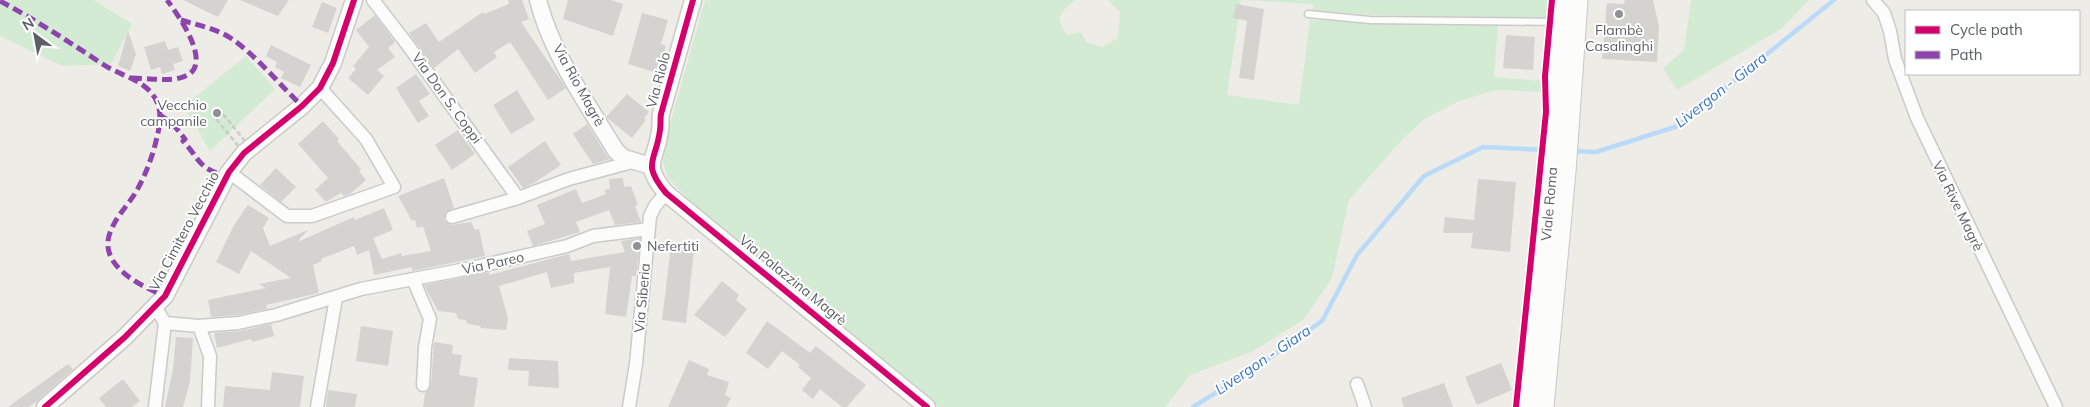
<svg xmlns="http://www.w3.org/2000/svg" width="2090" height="407" viewBox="0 0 2090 407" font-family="Mulish,sans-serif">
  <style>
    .green { fill: #d3ebd2 }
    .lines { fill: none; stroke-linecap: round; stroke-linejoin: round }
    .stream { stroke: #bbdaf8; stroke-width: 4.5 }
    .building { fill: #d4d3d0 }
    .service-casing { stroke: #cacac9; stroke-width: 9 }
    .minor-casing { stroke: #cacac9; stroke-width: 15 }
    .tertiary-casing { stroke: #cacac9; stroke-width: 19 }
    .secondary-casing { stroke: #c8c8c8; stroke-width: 21 }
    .path { stroke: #c9cdca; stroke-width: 2.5; stroke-dasharray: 5 2.5; stroke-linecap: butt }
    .service { stroke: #fcfcfb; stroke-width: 6 }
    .minor { stroke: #fcfcfb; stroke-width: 12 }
    .tertiary { stroke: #fcfcfb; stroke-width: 16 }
    .secondary { stroke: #fcfcfb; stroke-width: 19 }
    .quiet { stroke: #8e44ad; stroke-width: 5; stroke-dasharray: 10 5; stroke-linecap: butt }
    .cycleway-casing { stroke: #fff; stroke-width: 9 }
    .cycleway { stroke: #d6006c; stroke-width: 6 }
    .poi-dot { fill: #8f9193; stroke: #fff; stroke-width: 2 }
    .labels { text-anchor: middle; stroke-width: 4; stroke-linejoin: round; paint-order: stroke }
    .poi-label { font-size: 14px; fill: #5c6066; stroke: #fff }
    .street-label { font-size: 14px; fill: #5c6066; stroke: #fff }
    .water-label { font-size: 15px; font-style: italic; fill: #3874c6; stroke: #fff }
  </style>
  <rect width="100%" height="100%" fill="#edece7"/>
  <!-- green -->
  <path class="green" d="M0,0H94L132,24L111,64L62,66L0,36Z
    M705,0H1075L1064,10L1059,19L1064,31L1068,35L1081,32L1086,42L1102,47L1118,38L1120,12L1108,0H1241L1227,95L1299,105L1310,20L1498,25L1494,77L1542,81L1544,92L1496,90L1457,102L1424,119L1397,145L1349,200L1332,278L1304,319L1253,351L1190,375L1165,407H939L691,202L668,178L661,156Z
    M1248,0H1549L1548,16L1543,18L1374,15L1316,11L1313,10V4Z
    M1691,0H1809L1781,29L1677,90L1663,68L1684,50Z
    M246,56L275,89L210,151L184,106Z"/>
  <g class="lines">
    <!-- stream -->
    <path class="stream" d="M1571,151L1596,152L1678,126L1834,0
      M1193,407L1248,373L1322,321L1357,255L1424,176L1483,147L1548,150"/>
  </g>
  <!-- building -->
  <path class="building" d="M183,0H228L218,17Z
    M240,0H289L278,16Z
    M508,0H522L529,19L521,22L566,88L548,100L510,42L494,52L497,57L475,73L458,49L434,68L409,33L426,23L439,42L483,12L484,14L509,4Z
    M568,0H611L623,4L613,36L563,19Z
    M1625,0H1653L1659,26L1657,62L1602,59L1607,3L1624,4Z
    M322,2L337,8L328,33L312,27Z
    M1236,4L1264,9L1254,80L1239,78L1247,21L1233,18Z
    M642,13L668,20L661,44L666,46L657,73L628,64Z
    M375,15L395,42L388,48L395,57L377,70L384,76L368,95L348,78L356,69L353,66L369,47L356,30Z
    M128,31L136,54L130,71L118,66Z
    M1506,35L1535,37L1533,70L1503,68Z
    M165,41L168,50L178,47L183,61L173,64L175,70L162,74L160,67L151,70L144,47Z
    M271,45L311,65L300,87L281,78L284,72L275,67L277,62L266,56Z
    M416,74L430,94L419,101L429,116L418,123L396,88Z
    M517,90L535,120L511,134L493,105Z
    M627,94L649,112L644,118L646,120L632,138L606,117Z
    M323,121L339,139L337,141L361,169L359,171L366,180L350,194L344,196L341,193L326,202L315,190L328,178L298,144Z
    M587,124L607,156L610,159L593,164L573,134Z
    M458,130L475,154L452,170L435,145Z
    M545,141L561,165L534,183L523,188L508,167Z
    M276,168L296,187L281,202L260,185Z
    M444,178L454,208L446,212L444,220L451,225L471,222L475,230L479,229L485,256L412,271V267L374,275L369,250L357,255L354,246L321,259L322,261L313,265L319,293L266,305L267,309L237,315L211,317L208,300L266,288L259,284L291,278L251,251L239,274L216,262L234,225L248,205L269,218L263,228L270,246L308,230L298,241L302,240L354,217L355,220L384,208L393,230L373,238L382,259L401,253L402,256L431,251L423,226L417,228L415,220L412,221L398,196Z
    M623,178L624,187L631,186L638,205L635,206L641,222L615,225L609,210L576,222L580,232L533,246L527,231L545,224L537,205L576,189L582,203L606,194L604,190L610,189L609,179Z
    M1478,179L1516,182L1510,252L1471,248L1473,233H1443L1445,217L1474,220Z
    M640,238L636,276H632L626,317L605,314L610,267L574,273V283L551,288L547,272L499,286L508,318L506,330L481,328L480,326L468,324L466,320L458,319L456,313L438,311L424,285L489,272V275L569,254L571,261L625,252L621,241Z
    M671,246L686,248V250L694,251L686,323L662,320Z
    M722,281L739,295L736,300L747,309L725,337L694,315Z
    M767,321L810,353L816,346L866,385L847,407H842L820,389L813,399L802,390L811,378L798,367L800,365L782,351L768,369L746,353Z
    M271,324L274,336L252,342L251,339L217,348L214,333L240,331Z
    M361,326L393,331L388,366L356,361Z
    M176,337L193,338L190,382L183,407H165L173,369Z
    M434,342L453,345L452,354L462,355L459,375L478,378L474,407H423L425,393L431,385Z
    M509,358L558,361L559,388L528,386L529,371L508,370Z
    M689,360L709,369L707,375L729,382L725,395L731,398L726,407H668Z
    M1501,363L1512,390L1477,405L1465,377Z
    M68,364L73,369L37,401L29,407H8Z
    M272,372L304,376L300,407H223L225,386L270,390Z
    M123,379L140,401L132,407H106L99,398Z
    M1444,383L1453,407H1404L1401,398Z
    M328,390L357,394L355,407H326Z"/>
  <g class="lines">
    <!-- service casing -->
    <g class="service-casing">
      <path id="service" d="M1308,14L1370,20L1562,22"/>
    </g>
    <!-- minor casing -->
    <g class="minor-casing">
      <path id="minor" d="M373,0L407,44L518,198
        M1873,0L1884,13L1890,31L1895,59L1917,118L2056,407
        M229,172L287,216H312L394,187L366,139L320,88
        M452,217L518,198L569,179L632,162
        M413,279L430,319L425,347L423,385
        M165,323L199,326L238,323L276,315L361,289L471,268L567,246L593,236L649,229
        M199,326L210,356L208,407
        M1357,384L1365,407
        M155,407L165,323L156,308
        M317,407L336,298
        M629,407L636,364L650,216L655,206L666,193"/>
    </g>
    <!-- tertiary casing -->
    <g class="tertiary-casing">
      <path id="tertiary" d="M538,0C552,55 587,103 616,151L624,158L651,166
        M693,0L661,114C660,119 661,124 660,130C656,162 641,163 666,193L927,407
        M45,407L125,337L165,296L229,172L244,153L302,106L320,88L333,63L354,0"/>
    </g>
    <!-- secondary casing -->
    <g class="secondary-casing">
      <path id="secondary" d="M1530,407L1565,0
        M1544,407L1566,172L1578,0"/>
    </g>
    <!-- path -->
    <path class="path" d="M223,114L250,147L244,153L217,120Z"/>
    <!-- service -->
    <use href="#service" class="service"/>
    <!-- minor -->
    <use href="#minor" class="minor"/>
    <!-- tertiary -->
    <use href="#tertiary" class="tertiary"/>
    <!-- secondary -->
    <use href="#secondary" class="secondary"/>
    <!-- quiet -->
    <path class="quiet" d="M0,1C36,20 69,42 104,65C121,76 146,80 156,100C162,111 160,125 157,137C153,155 146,174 137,190C130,203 118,214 112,228C94,263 138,285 165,296
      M181,20C197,25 214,28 229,37C255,54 279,84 302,106
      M132,78C147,78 169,82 183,77C216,67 178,15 167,0
      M160,115L172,123L185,139L183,141C197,155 197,167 220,174"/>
    <!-- cycleway casing -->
    <g class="cycleway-casing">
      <path id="cycleway" d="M693,0L661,114C660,119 661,124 660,130C656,162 641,163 666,193L927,407
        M45,407L125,337L165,296L229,172L244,153L302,106L320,88L333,63L354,0
        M1516,407L1546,112L1545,76L1552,0"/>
    </g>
    <!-- cycleway -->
    <use href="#cycleway" class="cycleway"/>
  </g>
  <!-- markers -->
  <g class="poi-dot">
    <circle cx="1619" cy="14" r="5"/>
    <circle cx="217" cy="113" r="5"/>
    <circle cx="637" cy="246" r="5"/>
  </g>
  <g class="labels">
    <!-- poi labels -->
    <g class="poi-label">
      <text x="1619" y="35">Flambè<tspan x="1619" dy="16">Casalinghi</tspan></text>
      <text x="207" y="110" text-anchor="end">Vecchio<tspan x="207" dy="16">campanile</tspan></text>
      <text x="647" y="251" text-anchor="start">Nefertiti</text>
    </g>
    <!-- street labels -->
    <g class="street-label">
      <text transform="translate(658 80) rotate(-75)" y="5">Via Riolo</text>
      <text transform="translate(579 85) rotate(61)" y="5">Via Rio Magrè</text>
      <text transform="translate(447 98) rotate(54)" y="5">Via Don S. Coppi</text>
      <text transform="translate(1549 204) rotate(-85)" y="5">Viale Roma</text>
      <text transform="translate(1958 206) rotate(64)" y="5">Via Rive Magrè</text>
      <text transform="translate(184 231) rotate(-62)" y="5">Via Cimitero Vecchio</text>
      <text transform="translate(493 263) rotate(-12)" y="5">Via Pareo</text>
      <text transform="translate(793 280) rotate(39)" y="5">Via Palazzina Magrè</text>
      <text transform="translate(642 298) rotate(-85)" y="5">Via Siberia</text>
    </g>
    <!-- water labels -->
    <g class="water-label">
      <text transform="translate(1721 90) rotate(-38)" y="5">Livergon - Giara</text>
      <text transform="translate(1263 360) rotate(-34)" y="5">Livergon - Giara</text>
    </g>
  </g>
  <!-- legend -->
  <rect x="1905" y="10" width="175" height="65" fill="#ffffff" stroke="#bebfc2"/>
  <rect x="1915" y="26" width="25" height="8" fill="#d6006c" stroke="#bebfc2"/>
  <text x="1950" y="35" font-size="15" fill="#5c6066">Cycle path</text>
  <rect x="1915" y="51" width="25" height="8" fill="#8e44ad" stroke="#bebfc2"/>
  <text x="1950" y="60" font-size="15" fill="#5c6066">Path</text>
  <!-- north arrow -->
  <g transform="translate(35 35) rotate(328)" stroke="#ffffff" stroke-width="4" paint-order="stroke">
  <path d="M0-4L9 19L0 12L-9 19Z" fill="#5c6066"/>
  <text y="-8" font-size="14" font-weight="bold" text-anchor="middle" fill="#5c6066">N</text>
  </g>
</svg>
